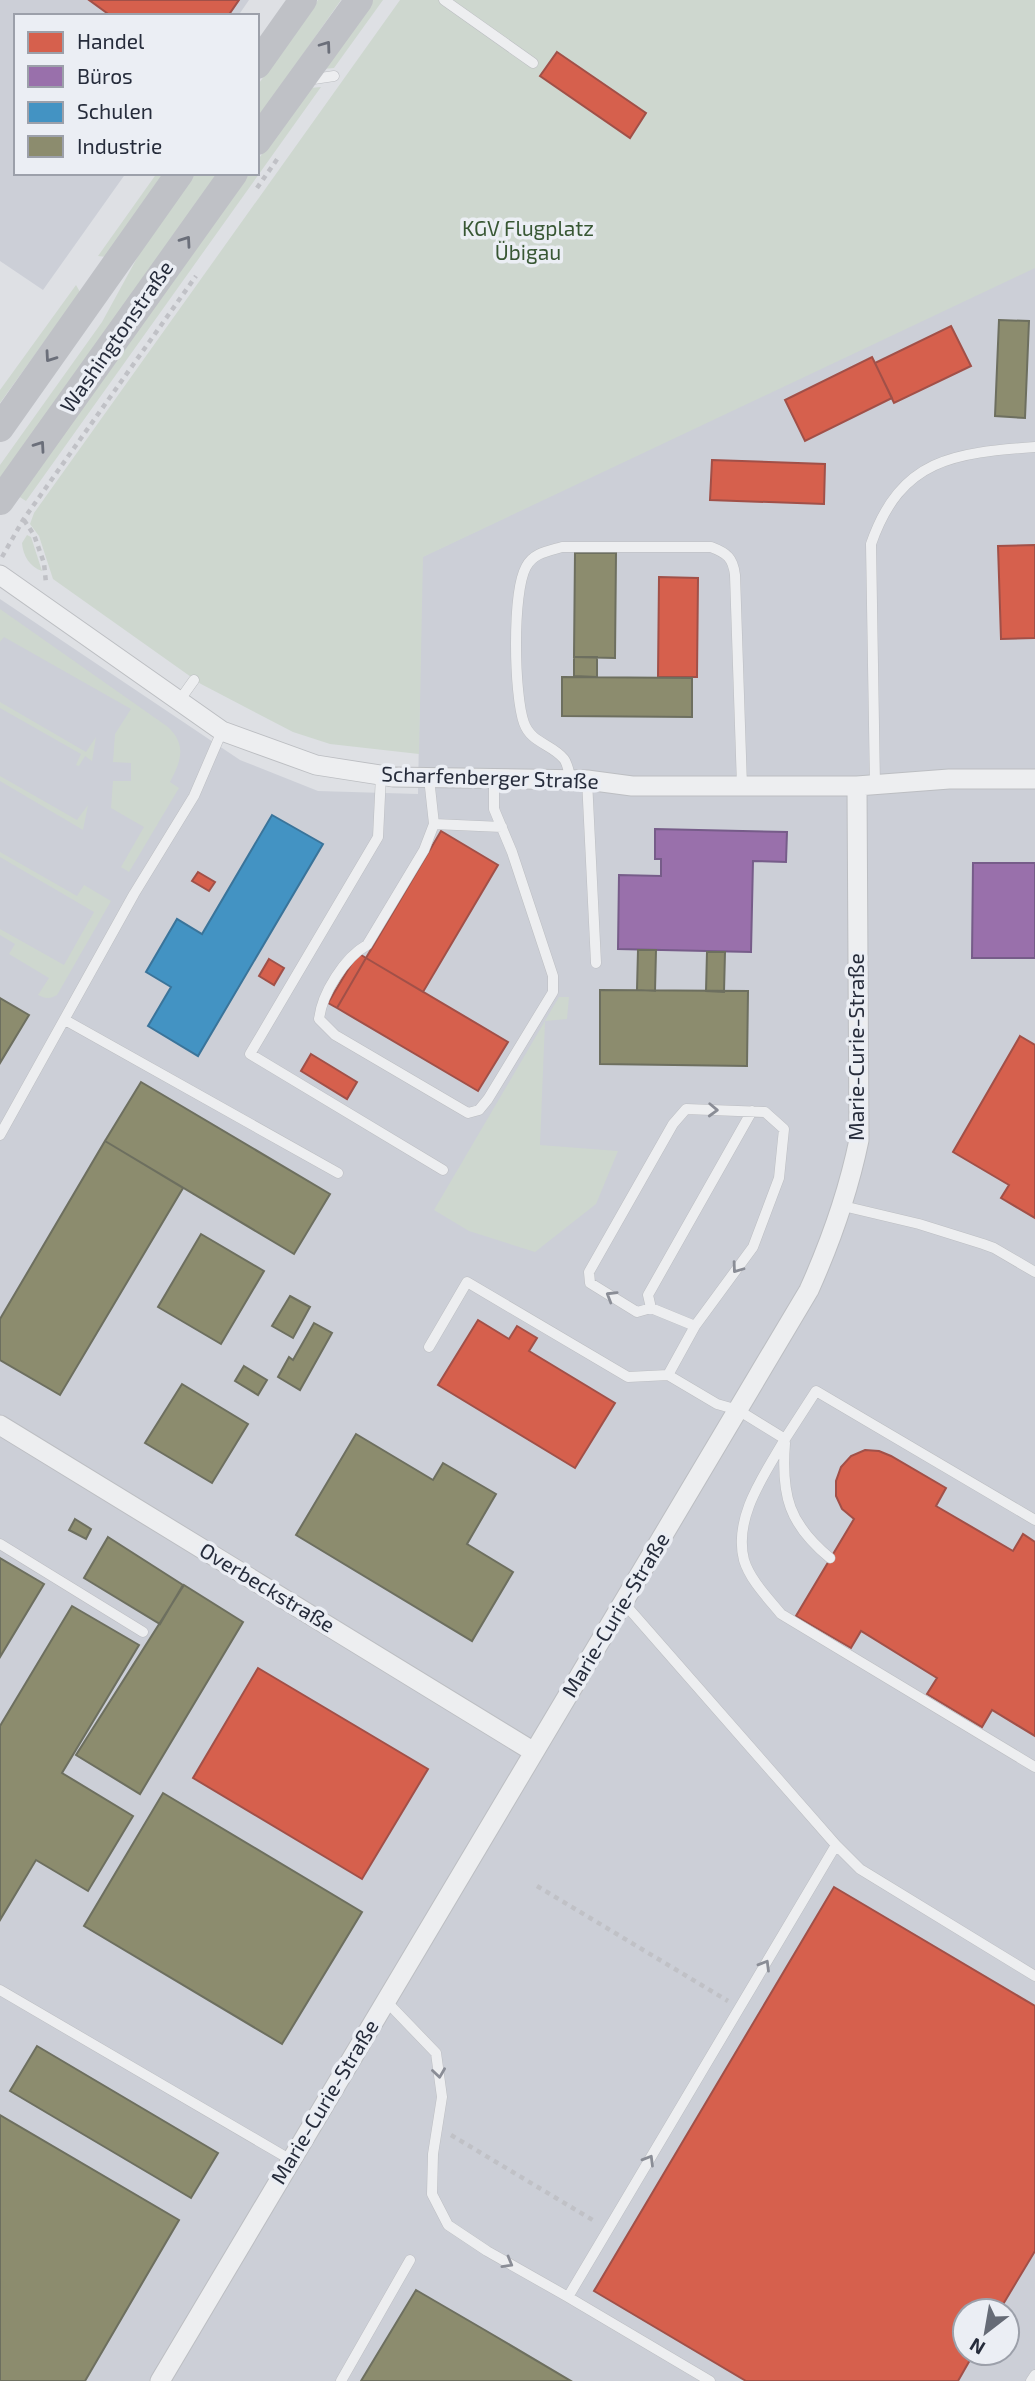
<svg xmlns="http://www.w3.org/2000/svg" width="1035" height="2381" viewBox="0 0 1035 2381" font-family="'Exo 2',sans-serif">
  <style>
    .built { fill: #cccfd7; fill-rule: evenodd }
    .green { fill: #ced7cf }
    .shops { fill: #d6604d; stroke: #a15048; stroke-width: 2 }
    .offices { fill: #9970ab; stroke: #765c89; stroke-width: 2 }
    .schools { fill: #4393c3; stroke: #3a749a; stroke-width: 2 }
    .industry { fill: #8c8c6e; stroke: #6d6f5f; stroke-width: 2 }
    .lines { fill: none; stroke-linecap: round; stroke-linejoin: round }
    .lane-casing { stroke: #bcbec2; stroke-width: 11 }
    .street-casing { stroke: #bcbec2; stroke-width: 21 }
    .path { stroke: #c0c1c6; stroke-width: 4.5; stroke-dasharray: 5 5; stroke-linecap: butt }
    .lane { stroke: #edeef0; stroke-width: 10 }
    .street { stroke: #edeef0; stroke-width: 19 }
    .secondary { stroke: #bfc1c6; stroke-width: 28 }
    .oneway { stroke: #6b6f7a }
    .oneway2 { stroke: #8a8d96 }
    .labels { text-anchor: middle; stroke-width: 7; stroke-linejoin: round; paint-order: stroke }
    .park-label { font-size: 21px; fill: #385734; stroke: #ebeef4 }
    .street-label { font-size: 21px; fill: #262c3b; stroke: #ebeef4 }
  </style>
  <rect width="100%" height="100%" fill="#dee0e4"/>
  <!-- built -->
  <path class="built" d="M0,0H249L238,16H16V173H126L43,290L0,261Z
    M1035,266V2381H0V599L240,760L318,791L418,794L422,557ZM965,2311H1007V2353H965Z"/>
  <!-- green -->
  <path class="green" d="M318,0H341L257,120V86Z
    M372,0H383L334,68L323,69Z
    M400,0H1035V268L423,557L419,754L330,744L293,732L201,684L53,579L39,536L30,524L34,513Z
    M321,87L26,501L18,496L249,173H257V161L310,88Z
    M157,173H166L106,257L98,256Z
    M195,173H219L0,479V465L102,322L148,238Z
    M76,285L80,292L0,403V390Z
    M27,535L31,537L42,571C30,567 23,556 22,543Z
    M0,609L168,727C187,745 181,761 170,782L179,788L129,872L121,867L144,827L111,808L113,781H131V763L113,762L115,734L131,709L4,637L0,642Z
    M0,702L86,752L96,737L92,761L85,756L79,766L76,765L81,754L0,708Z
    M0,776L77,820L88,805L83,830L0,781Z
    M0,852L77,896L84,885L111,901L57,995C50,999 46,999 38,995L49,978L9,954L15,944L0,935V929L64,965L94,912L0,857Z
    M559,997H569L567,1019L545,1021L540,1145L618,1151L596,1204L535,1252L469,1231L434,1210Z"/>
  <!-- shops -->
  <path class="shops" d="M89,0H239L228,16H111Z
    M557,52L646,113L630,138L540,76Z
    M951,326L971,366L894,403L875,363Z
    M872,357L892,398L805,441L785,400Z
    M712,460L825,464L824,504L710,500Z
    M1035,545V638L1001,639L998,546Z
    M659,577L698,578L697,677H658Z
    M441,831L498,865L423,992L366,958Z
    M198,872L215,882L209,891L192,881Z
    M358,953L366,958L337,1008L328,1003Z
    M366,958L508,1042L478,1091L337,1008Z
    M269,959L284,968L274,985L259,976Z
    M1020,1036L1035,1045V1218L1001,1198L1009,1185L953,1152Z
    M311,1054L357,1082L347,1099L301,1071Z
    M478,1320L509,1339L517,1326L537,1338L529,1351L615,1403L575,1468L438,1385Z
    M865,1450L879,1451L891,1456L946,1488L936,1506L1013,1551L1023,1534L1035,1542V1736L992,1710L982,1727L927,1694L937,1678L861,1631L851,1648L796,1616L854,1519L842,1509L836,1496V1481L841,1467L851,1456Z
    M258,1668L428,1769L362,1879L193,1778Z
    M834,1887L1035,2006V2251L999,2311H965V2353H974L958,2381H746L594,2291Z"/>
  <!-- offices -->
  <path class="offices" d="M655,829L787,832L786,862L753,861L751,952L618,949L619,875L661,876V859H655Z
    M973,863H1035V958H972Z"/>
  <!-- schools -->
  <path class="schools" d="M272,815L323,844L198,1056L148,1026L171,987L146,972L177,919L202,934Z"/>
  <!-- industry -->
  <path class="industry" d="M999,320L1029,321L1025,418L995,416Z
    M575,553H616L615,658L574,657Z
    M574,657H597V677L574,676Z
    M562,677L692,678V717L562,716Z
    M638,950H656L655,991L637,990Z
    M707,952H725L724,992L706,991Z
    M600,990L748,991L747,1066L600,1064Z
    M0,998L29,1015L0,1063Z
    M141,1082L330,1194L294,1254L105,1141Z
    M105,1141L183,1188L60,1395L0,1360V1319Z
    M201,1234L264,1271L221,1344L158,1307Z
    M290,1296L310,1307L293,1338L272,1326Z
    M314,1323L332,1333L300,1390L278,1377L289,1357L293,1360Z
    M244,1366L267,1380L258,1395L235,1381Z
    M182,1384L248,1424L212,1483L145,1443Z
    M356,1434L433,1480L443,1463L496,1494L467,1544L513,1572L472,1641L296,1535Z
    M75,1519L91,1529L86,1539L69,1530Z
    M108,1537L183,1585L160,1624L84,1578Z
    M0,1558L44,1584L0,1657Z
    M184,1585L243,1622L140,1794L76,1755Z
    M72,1606L139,1645L62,1773L133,1816L88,1891L36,1860L0,1920V1726Z
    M163,1793L362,1912L282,2044L84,1926Z
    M37,2046L218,2153L191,2198L10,2091Z
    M0,2115L179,2220L85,2381H0Z
    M416,2290L483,2329L571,2381H361Z"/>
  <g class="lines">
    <!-- lane casing -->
    <g class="lane-casing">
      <path id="lane" d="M444,0L533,63
        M307,80L334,76
        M179,701L194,680
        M381,775L378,837L250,1054L443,1170
        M429,778L434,824L424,850L367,945C345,957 322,993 319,1019L335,1035L468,1113L479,1110L488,1099L553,992V976L512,852L494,809V779
        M571,780C569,774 568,764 564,759C552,744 531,743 524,723C514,695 512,593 526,567C533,553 548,551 562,547H711C727,553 733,558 735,575L742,786
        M587,780L596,963
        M875,785L871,544C901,458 954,453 1035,447
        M434,824L502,827
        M65,1020L338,1173
        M0,1135L134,894L194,796L222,731
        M843,1206L919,1224L983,1244L994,1248L1035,1272
        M651,1308L648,1295L752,1111
        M429,1347L467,1282L628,1377L668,1375L717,1404L738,1410L785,1439L816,1391L1035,1520
        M668,1375L695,1326L753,1247L779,1178L784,1129L765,1112L686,1109L673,1124L589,1272L590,1283L637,1312L651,1308L695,1326
        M785,1439C765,1474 733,1517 744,1560C750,1580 768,1598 781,1614L1035,1767
        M785,1443C781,1496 789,1524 830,1558
        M0,1544L143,1632
        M836,1845L860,1869L1035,1976
        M0,1990L291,2160
        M386,2001L436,2053L442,2097L433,2154L432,2194L448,2225L487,2251L568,2297L836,1845L623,1602
        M568,2297L710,2381
        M341,2381L410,2260
        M1031,2381L1035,2375"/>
    </g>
    <!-- street casing -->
    <g class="street-casing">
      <path id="street" d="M0,575L222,731L316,765L393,777L587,780L632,786H857L949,779H1035
        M0,1425L534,1752
        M160,2381L809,1290C831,1241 848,1193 859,1140L857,786"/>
    </g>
    <!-- path -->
    <path class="path" d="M257,188L278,158
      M24,520L34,535L44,563L46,583
      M2,557L23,520L196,276
      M537,1886L728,2001
      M451,2135L596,2222"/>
    <!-- lane -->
    <use href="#lane" class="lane"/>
    <!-- street -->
    <use href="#street" class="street"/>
    <!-- secondary -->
    <path class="secondary" d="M257,65L303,0
      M257,141L359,0
      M0,428L180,173
      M0,501L234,173"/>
  </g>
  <!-- one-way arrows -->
  <defs><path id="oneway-chevron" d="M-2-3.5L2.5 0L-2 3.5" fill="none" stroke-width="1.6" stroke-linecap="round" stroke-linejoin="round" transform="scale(1.75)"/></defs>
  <g class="oneway">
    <use href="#oneway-chevron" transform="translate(326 46) rotate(-54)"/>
    <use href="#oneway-chevron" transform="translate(186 241) rotate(-55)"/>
    <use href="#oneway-chevron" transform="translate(50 357) rotate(125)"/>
    <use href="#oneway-chevron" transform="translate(40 446) rotate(-55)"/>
  </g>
  <g class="oneway2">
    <use href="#oneway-chevron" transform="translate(713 1110) rotate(2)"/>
    <use href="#oneway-chevron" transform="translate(737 1268) rotate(126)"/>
    <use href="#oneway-chevron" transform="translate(611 1296) rotate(-149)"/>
    <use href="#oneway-chevron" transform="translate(765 1965) rotate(-59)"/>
    <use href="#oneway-chevron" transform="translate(439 2073) rotate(82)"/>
    <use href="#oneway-chevron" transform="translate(649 2160) rotate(-59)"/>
    <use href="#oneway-chevron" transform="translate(508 2263) rotate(30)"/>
  </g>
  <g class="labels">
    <!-- park labels -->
    <g class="park-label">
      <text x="528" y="236">KGV Flugplatz<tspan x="528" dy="24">Übigau</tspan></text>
    </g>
    <!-- street labels -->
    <g class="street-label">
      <text transform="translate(117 337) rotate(-55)" y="7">Washingtonstraße</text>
      <text transform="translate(490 778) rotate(2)" y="7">Scharfenberger Straße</text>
      <text transform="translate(857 1047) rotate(-90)" y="7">Marie-Curie-Straße</text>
      <text transform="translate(267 1588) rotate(31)" y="7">Overbeckstraße</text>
      <text transform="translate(616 1615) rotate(-59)" y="7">Marie-Curie-Straße</text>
      <text transform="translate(325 2102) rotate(-59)" y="7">Marie-Curie-Straße</text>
    </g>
  </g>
  <!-- legend -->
  <rect x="14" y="14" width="245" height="161" fill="#ebeef4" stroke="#9ca0aa" stroke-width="2"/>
  <rect x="28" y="32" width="35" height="21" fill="#d6604d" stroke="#9ca0aa" stroke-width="2"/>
  <text x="77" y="49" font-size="21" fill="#262c3b">Handel</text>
  <rect x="28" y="66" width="35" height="21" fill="#9970ab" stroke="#9ca0aa" stroke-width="2"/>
  <text x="77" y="84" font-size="21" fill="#262c3b">Büros</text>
  <rect x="28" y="102" width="35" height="21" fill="#4393c3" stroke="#9ca0aa" stroke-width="2"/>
  <text x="77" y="119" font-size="21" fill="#262c3b">Schulen</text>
  <rect x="28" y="136" width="35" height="21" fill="#8c8c6e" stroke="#9ca0aa" stroke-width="2"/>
  <text x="77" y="154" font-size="21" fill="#262c3b">Industrie</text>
  <!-- north arrow -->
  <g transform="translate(986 2332) rotate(211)"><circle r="33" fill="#ebeef4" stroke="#9ca0aa" stroke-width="2"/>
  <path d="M0-5L12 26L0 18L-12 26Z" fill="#666b76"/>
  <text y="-10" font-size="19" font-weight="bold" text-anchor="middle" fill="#262c3b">N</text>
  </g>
</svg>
